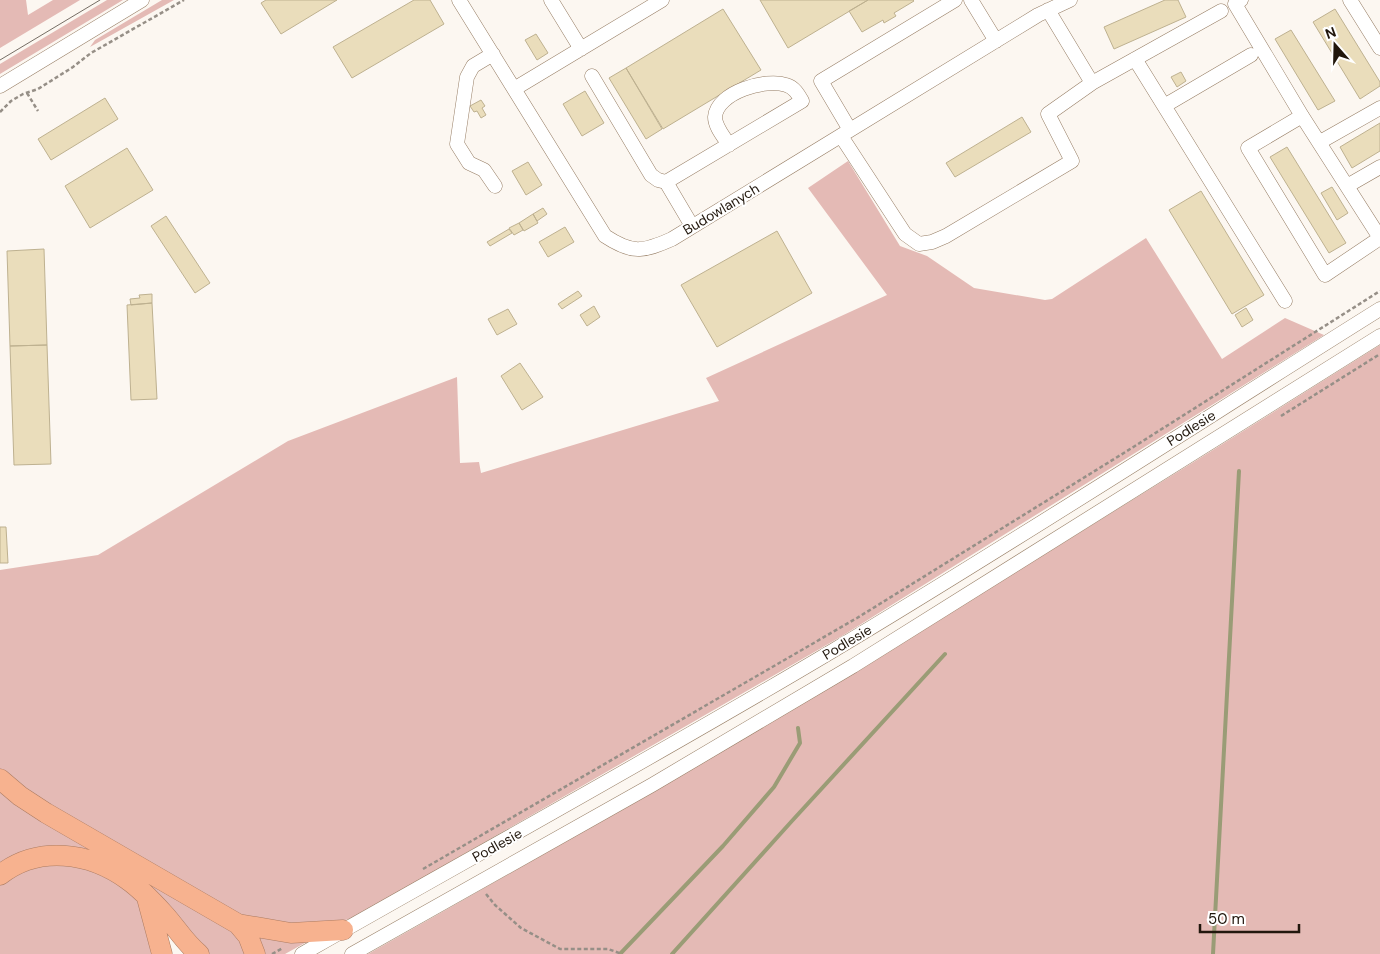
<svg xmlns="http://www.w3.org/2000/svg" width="1380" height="954" viewBox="0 0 1380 954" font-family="'DM Sans',sans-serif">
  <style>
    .green { fill: #e4bab5 }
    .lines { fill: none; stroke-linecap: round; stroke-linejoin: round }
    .stream { stroke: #9a9c76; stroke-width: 4 }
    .building { fill: #eaddbb; stroke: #beb190 }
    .minor-casing { stroke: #967d64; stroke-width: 15 }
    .highway-casing { stroke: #ac7c62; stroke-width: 21 }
    .path { stroke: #968f87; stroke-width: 2.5; stroke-dasharray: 4 2.5; stroke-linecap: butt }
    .minor { stroke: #fff; stroke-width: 14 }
    .highway { stroke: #f7b28f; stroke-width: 20 }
    .tram { stroke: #766e65; stroke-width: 1 }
    .labels { text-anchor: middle; stroke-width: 4; stroke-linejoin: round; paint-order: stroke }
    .street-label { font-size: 14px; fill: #21170d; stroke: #fff }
  </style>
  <rect width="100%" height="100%" fill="#fcf7f1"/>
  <!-- green -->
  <path class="green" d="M0,0H26L28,15L53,0H80L0,48Z
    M107,0H123L0,74V64Z
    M162,0H174L90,47L95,40Z
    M848,161L900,246L927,256L974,288L1045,300L1052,299L1146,238L1222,359L1285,318L1324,335L842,636L355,917L333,924L313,927L237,916L21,789L0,769V570L98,555L288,441L457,377L460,463L479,462L481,473L719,401L706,378L887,295L808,188Z
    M1380,345V954H368C711,761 1047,555 1380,345Z
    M0,785L230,928L249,954H208L103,858L0,867Z
    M55,863L84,867L120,885L136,899L145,914L155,954H0V885L25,869Z
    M255,934L312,939L285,954H262Z"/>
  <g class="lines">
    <!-- stream -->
    <path class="stream" d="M620,954L723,846L774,787L800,743L798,728
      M672,954L791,822L945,654
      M1213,954L1239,471"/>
  </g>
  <!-- building -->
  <path class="building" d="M266,0H337L281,34L261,3Z
    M414,0H430L444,24L352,78L333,47Z
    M760,0H868L788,48Z
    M868,0H913L914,1L894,13L896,16L884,23L883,20L862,32L849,11Z
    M1165,0H1178L1186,17L1114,49L1104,27Z
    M723,9L761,70L663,129L626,68Z
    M1335,9L1380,82V86L1360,99L1313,22Z
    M1291,30L1335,101L1318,110L1275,39Z
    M536,34L548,53L537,60L525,40Z
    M626,68L662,129L646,139L609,78Z
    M1181,72L1186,81L1177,87L1171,77Z
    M585,91L604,123L582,136L563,104Z
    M105,98L118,119L51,160L38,139Z
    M481,100L485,106L482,108L486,115L481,118L477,111L474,112L470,106Z
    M1022,117L1031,132L955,177L946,163Z
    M1380,123V151L1352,168L1340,147Z
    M1287,147L1346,243L1329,253L1270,157Z
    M127,148L153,190L90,228L65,186Z
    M528,162L542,185L526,195L512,171Z
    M1332,187L1348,213L1337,220L1321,193Z
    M1201,191L1264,295L1232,314L1169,210Z
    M543,208L547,214L537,221L533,214Z
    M533,214L538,223L524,231L519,223Z
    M166,216L210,283L195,293L151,226Z
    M519,223L523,230L514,235L509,228Z
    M565,227L574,242L548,257L539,242Z
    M509,229L512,233L490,246L487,242Z
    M777,231L812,293L717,347L681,285Z
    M44,249L47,345L10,346L7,251Z
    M578,291L582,296L562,309L558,304Z
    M152,294V303L131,305L130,299L140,298L139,295Z
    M152,303L157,399L131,400L127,305Z
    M594,306L600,317L587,326L580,315Z
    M1246,308L1253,320L1242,327L1235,315Z
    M508,309L517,324L497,335L488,319Z
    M47,345L51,464L14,465L10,346Z
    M520,363L543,397L522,410L501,376Z
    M0,527H6L8,563H0Z"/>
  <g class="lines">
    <!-- minor casing -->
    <g class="minor-casing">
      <path id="minor" d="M459,0L605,236C632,254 643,252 672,239L1038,15L1070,0
        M551,0L581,49
        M971,0L996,41
        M1241,0L1235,4L1302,116L1380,238
        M1350,0L1380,48
        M1048,10L1092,83L1221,11
        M493,54L473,66L467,77L457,144L469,163L484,170L495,186
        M1135,59L1285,301
        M592,76L651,175L658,180L666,182L802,101C798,94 794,87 786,85C766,78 717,92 715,117C715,127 724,137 729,145
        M0,86L142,0
        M514,89L662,0
        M1164,106L1251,55
        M1302,116L1248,148L1325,275L1380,238
        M850,130L821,81L955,0
        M841,136L905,234L919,244L932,242L946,236L1072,161L1048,114L1092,83
        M1320,142L1380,108
        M666,182L692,226
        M1347,186L1380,167
        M302,954C479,853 658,755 834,650C1018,540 1198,423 1380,309
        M352,954L652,785L853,666L1380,336"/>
    </g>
    <!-- highway casing -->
    <g class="highway-casing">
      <path id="highway" d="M0,779L20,796L46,813L238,924L248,936L255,954
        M0,875C38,845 90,852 128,880C141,889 153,902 164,914C176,927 185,943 199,954
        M147,898L162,954
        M238,924L291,933L343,930"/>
    </g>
    <!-- path -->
    <path class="path" d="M27,93L38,111
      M0,112L11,101L23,94L38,89L73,67L91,53L184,0
      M1281,416L1380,354
      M423,869L857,618L1127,451L1380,291
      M486,894L495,905L521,928L560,949H608L622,954
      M272,954L283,948"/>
    <!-- minor -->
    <use href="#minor" class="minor"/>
    <!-- highway -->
    <use href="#highway" class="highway"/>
    <!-- tram -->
    <path class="tram" d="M0,60L100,0"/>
  </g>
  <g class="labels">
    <!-- street labels -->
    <g class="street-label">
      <text transform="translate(721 209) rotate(-31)" y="5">Budowlanych</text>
      <text transform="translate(1191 428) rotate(-32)" y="5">Podlesie</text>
      <text transform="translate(847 642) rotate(-31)" y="5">Podlesie</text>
      <text transform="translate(497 845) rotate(-29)" y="5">Podlesie</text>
    </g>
  </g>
  <!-- north arrow -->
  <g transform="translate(1335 45) rotate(340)" stroke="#ffffff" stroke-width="4" paint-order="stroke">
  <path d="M0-4L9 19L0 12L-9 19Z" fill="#21170d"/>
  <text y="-8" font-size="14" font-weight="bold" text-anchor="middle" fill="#21170d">N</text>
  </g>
  <!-- scale -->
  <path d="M1200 924v8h99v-8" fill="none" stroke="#21170d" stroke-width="2.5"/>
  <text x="1208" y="924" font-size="15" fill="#21170d" stroke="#ffffff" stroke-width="4" paint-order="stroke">50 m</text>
</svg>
